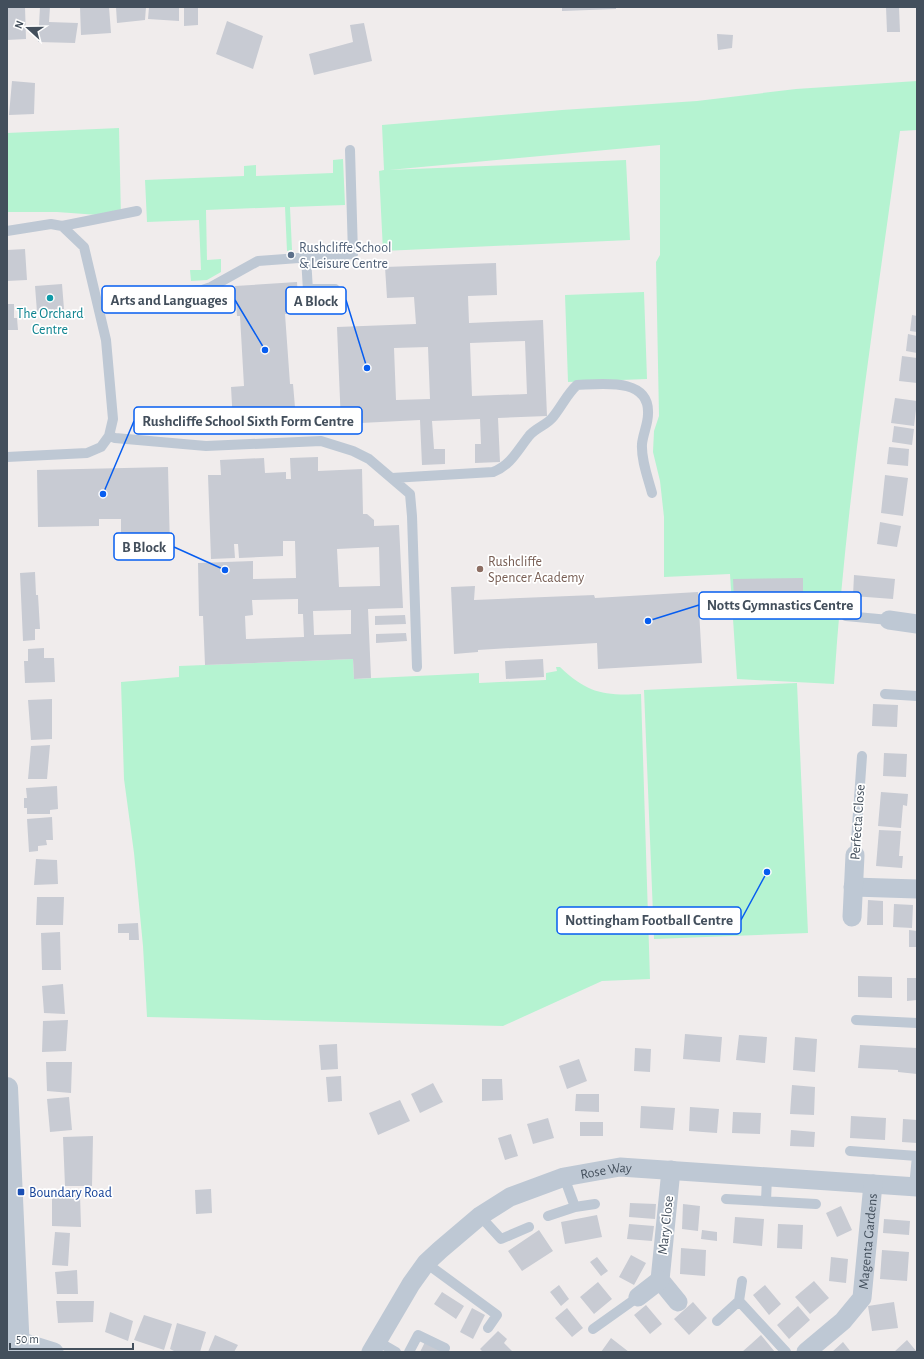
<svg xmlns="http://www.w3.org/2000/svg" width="924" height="1359" viewBox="0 0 924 1359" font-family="'Alegreya Sans',sans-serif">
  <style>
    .green { fill: #b5f3d1 }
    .building { fill: #c8cbd3; fill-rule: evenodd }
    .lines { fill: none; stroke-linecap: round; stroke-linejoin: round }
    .service { stroke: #bec8d4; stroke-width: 10 }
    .minor { stroke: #bec8d4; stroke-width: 19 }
    .tertiary { stroke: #bec8d4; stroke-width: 22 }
    .service-dot { fill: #5c6f8a; stroke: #fff; stroke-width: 1.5 }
    .culture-dot { fill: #0f9aa8; stroke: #fff; stroke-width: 1.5 }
    .education-dot { fill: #8d6e63; stroke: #fff; stroke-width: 1.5 }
    .transit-dot { fill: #1a4fb4; stroke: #fff; stroke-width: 1.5 }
    .labels { text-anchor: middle; stroke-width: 3.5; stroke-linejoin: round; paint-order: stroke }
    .service-label { font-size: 14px; fill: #4e5e75; stroke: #fff; text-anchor: start }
    .culture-label { font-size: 14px; fill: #0d838f; stroke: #fff }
    .education-label { font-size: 14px; fill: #785e54; stroke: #fff; text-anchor: start }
    .street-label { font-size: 14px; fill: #434f5c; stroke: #fff }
    .transit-label { font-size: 14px; fill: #164399; stroke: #fff; text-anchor: start }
    .leader { fill: none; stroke: #065df0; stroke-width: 1.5 }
    .callout-dot { fill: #065df0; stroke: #fff; stroke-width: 1.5 }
    .callout { fill: #fff; stroke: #065df0; stroke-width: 1.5 }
    .callout-label { font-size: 15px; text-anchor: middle; font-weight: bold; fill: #434f5c }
  </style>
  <rect width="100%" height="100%" fill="#f0ecec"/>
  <!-- green -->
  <path class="green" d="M917,81V130L900,131C875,314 846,498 834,684L737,679L730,574L664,577V517L660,481L653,452L654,431L659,416L656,262L660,255V145L389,170L626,160L630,240L383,251L379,171L384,170L382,125L562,110L697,101L796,89Z
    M119,128L121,219L112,216L57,212H7V133Z
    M343,159L345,205L290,207L292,250L287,251L285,207L206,210L207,260L221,259V272L207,280L191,281L190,270H201L199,220L147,222L145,180L244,176V166L256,165V176L333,173V160Z
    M644,292L647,379L568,382L565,295Z
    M353,659L354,679L479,673V683L546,680V673L557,671L556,667H560C587,693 604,696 641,694L650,979L602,981L503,1026L147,1017L143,946L134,853L124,779L121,682L179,677V666Z
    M797,683L808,933L654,939L644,690Z"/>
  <!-- building -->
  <path class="building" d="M7,7H25L26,39L7,40Z
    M40,7H50L49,22L78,23L75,43L38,42Z
    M80,7H109L111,33L81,35Z
    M116,7H146L145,20L117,23Z
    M149,7H179V21L148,19Z
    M184,7H198V25L184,26Z
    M562,7H616V9L562,11Z
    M886,7H899L900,32H887Z
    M227,21L263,36L253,69L216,54Z
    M364,23L372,61L314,75L309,54L353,42L350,25Z
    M717,34L733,35L732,48L718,50Z
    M12,81L35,83L34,114L9,115Z
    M25,249L27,280L7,281V250Z
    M496,263L497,295L468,296L469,323L543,320L547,416L498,418L500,462L475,463V444H481L480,419L432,421L434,449H445V464L422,465L420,420L341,424L337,327L416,324L414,297L387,298L385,267ZM525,341L527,394L472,396L470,343ZM428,347L430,399L396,400L394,348Z
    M297,282L299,313L285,314L290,384H293L296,419L233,423L231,387L244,386L240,316H237L235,286Z
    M62,284L64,309L37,312L35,286Z
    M7,304H14V318H17L18,330H7Z
    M912,315L917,316V332L910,331Z
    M908,334L917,336V353L906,351Z
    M902,356L917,358V383L899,381Z
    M895,398L917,401L914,426L891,423Z
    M894,426L914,429L912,445L892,442Z
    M889,447L909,449L908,466L887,464Z
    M318,457V471L362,469L363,514H367L374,520V526L399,525L403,608L368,609L371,678L354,679L353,659L205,665L203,616H199L198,563L253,561V579L296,578L295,541H283V556L239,558L238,544H234L235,558L211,559L208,475H221L220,460L264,458L265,473L286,472V479H291L290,458ZM379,547L380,586L339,587L337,549ZM298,599V614H303L304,637L246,639L245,616L253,615L252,600ZM351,610V634L314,635L313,611Z
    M168,467L170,549H151V546H121V519H99V526L38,527L37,470Z
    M885,475L908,478L903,516L881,513Z
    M880,522L901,526L897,547L877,544Z
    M35,572L36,595H38L40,629H35V640L23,641L20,573Z
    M854,575L895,579L893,599L853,596Z
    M803,578V598L734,600L733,579Z
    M475,586L474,600L594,595L595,598L698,592L702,663L598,669L597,643L478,650V652L454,654L451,587Z
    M405,615L406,624L375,625V616Z
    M406,633L407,641L376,643V634Z
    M44,648V658H54L55,682L25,683L24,661H28V649Z
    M543,659L544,677L506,679L505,661Z
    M52,699V739L31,740L28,700Z
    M873,704L898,705L897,727L872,726Z
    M50,745L47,779H28L31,746Z
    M884,753L907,754L906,777L883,776Z
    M57,786L58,809L50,810V814H27V808H24V798H27L26,788Z
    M881,792L908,794L907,806L903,805L901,828L878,826Z
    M52,817L53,840H46L47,845L38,846V851L29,852L27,819Z
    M879,830L901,831L899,856H903L902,868L876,866Z
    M36,859L57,860L58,884L34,885Z
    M37,897H64L63,925H36Z
    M868,900L883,901V925H867Z
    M894,904L913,905L912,928L893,927Z
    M138,923L139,940H129V933H118V924Z
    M909,930L917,931V947H909Z
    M60,932L61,970H42L41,933Z
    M858,976L892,977V998L858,997Z
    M907,978H917V1000L907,1001Z
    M63,984L65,1014L44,1013L42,986Z
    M68,1020L66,1051L42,1052L43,1021Z
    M685,1034L722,1037L720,1062L683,1059Z
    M739,1035L767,1037L765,1063L736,1060Z
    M795,1037L817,1039L815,1072L793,1070Z
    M337,1044L338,1069L321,1070L319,1045Z
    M860,1045L917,1048V1074L898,1072V1070L858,1068Z
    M635,1048L651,1049L650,1072L634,1071Z
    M579,1059L587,1081L567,1089L559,1066Z
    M46,1062H72L71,1093L47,1091Z
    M341,1076L342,1101L328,1102L326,1077Z
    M482,1079H502L503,1100L482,1101Z
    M433,1083L443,1102L420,1113L411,1094Z
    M792,1085L815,1087L814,1115L790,1114Z
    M576,1094H599V1112L575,1111Z
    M69,1097L72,1130L50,1132L47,1099Z
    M400,1100L410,1121L378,1135L369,1113Z
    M641,1106L675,1108L673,1130L640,1128Z
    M690,1107L719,1109L717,1133L689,1131Z
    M733,1112L761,1113L760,1134L732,1133Z
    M851,1116L886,1118L885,1140L850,1138Z
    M548,1118L554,1138L533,1144L527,1124Z
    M903,1119L917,1120V1143L902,1142Z
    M580,1122H603V1136H580Z
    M791,1130L815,1132L814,1147L790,1146Z
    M511,1134L518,1156L505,1160L498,1138Z
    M93,1136L92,1186H65L63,1137Z
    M211,1189L212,1213L196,1214L195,1190Z
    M52,1194H80L81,1227L52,1226Z
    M630,1203L656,1204L655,1219L629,1217Z
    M683,1204L700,1206L698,1231L682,1229Z
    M841,1206L852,1230L837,1237L826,1213Z
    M597,1215L602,1237L565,1244L561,1222Z
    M735,1217L764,1219L762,1246L733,1243Z
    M884,1219L910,1221L909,1235L883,1233Z
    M629,1224L654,1226L652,1241L627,1239Z
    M778,1224L803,1225L802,1249L777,1248Z
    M539,1230L553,1251L522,1271L508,1251Z
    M702,1230L717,1232V1241L701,1239Z
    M55,1232L70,1233L68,1266L52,1265Z
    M681,1248L706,1250L705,1276L680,1274Z
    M882,1250L909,1252L907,1281L880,1279Z
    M631,1255L646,1263L634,1285L619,1277Z
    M597,1257L608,1271L601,1276L590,1262Z
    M831,1257L848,1259L846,1283L829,1281Z
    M77,1270L78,1294H57L55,1272Z
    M814,1281L829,1298L810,1314L795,1297Z
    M598,1282L612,1299L594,1314L580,1297Z
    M559,1285L569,1299L561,1306L550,1292Z
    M765,1285L781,1304L769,1315L753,1295Z
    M442,1292L464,1306L456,1319L434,1304Z
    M56,1301H94L93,1322L58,1323Z
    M693,1302L707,1318L689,1335L674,1319Z
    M894,1302L898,1328L872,1331L868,1306Z
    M646,1305L662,1324L650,1334L634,1315Z
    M798,1306L810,1320L789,1339L777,1325Z
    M472,1308L485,1315L473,1339L460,1332Z
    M567,1308L583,1328L572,1337L555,1318Z
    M110,1312L133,1321L128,1341L105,1332Z
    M144,1315L172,1324L164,1350L134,1340Z
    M177,1323L206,1332L200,1352H176L170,1349Z
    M498,1331L507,1339L504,1343L513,1352H483L480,1349Z
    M215,1335L238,1345L234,1352H208Z
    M761,1335L775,1352H742L751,1344Z
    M611,1338L629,1352H601Z
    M907,1340L917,1352H894Z
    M425,1342L445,1352H420Z
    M843,1342L851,1352H832Z"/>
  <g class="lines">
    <!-- service -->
    <path class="service" d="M62,226L137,211
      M7,231L51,224L62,226L84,247L106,340L113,419L109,436L101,447L87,453L7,457
      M306,257L309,308
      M308,289H335
      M143,294L202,290L211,287L258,261L353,254L350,150
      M109,436L115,438L206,446L321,441L353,451L369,459L410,494L412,516L417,667
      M392,478L493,472C511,465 517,451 529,436C535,428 547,425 553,417C562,406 567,394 577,385C602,384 650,377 648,414C648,424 643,434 642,444C641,460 648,478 652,493
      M846,616L889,620
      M885,694L917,696
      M855,855L862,756
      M856,1020L917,1023
      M850,1151L917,1156
      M564,1177L575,1207L595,1204
      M914,1187L917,1156
      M726,1199L816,1204
      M766,1201L767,1177
      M480,1216L501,1239L529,1227
      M548,1216L575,1207
      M426,1263L497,1315L488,1328
      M739,1301L786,1352
      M717,1321L739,1301L742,1281
      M593,1329L638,1297
      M377,1341L396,1352
      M409,1352L418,1335L445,1348"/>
    <!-- minor -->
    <g class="minor">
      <path d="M889,620L917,624"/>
      <path d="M853,887L917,889"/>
      <path d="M852,917L855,855"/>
      <path d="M671,1170L660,1280L678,1302"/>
      <path d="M638,1297L660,1280"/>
      <path d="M19,1341L54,1352"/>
      <path id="s1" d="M371,1352L411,1284L426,1263L440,1250L480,1216L510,1197L564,1177L620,1167L917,1187"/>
      <path id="s2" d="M806,1352L843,1321L862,1298L873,1184"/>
    </g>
    <!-- tertiary -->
    <path class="tertiary" d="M7,1088L19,1352"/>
  </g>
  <!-- markers -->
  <circle class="service-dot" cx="291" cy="255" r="4"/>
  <circle class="culture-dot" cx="50" cy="298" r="4"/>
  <circle class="education-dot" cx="480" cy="569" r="4"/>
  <rect class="transit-dot" x="17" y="1188" width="8" height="8" rx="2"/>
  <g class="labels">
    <!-- service labels -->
    <g class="service-label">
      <text x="299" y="252">Rushcliffe School<tspan x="299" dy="16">&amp; Leisure Centre</tspan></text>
    </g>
    <!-- culture labels -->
    <g class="culture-label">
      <text x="50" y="318">The Orchard<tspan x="50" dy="16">Centre</tspan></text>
    </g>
    <!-- education labels -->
    <g class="education-label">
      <text x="488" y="566">Rushcliffe<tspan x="488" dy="16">Spencer Academy</tspan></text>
    </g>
    <!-- street labels -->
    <g class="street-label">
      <text transform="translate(857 822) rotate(-86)" y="5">Perfecta Close</text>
      <text dy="5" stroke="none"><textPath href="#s1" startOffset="312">Rose Way</textPath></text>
      <text transform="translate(665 1225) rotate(-84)" y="5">Mary Close</text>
      <text dy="5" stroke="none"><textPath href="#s2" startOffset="135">Magenta Gardens</textPath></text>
    </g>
    <!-- transit labels -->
    <g class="transit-label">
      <text x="29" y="1197">Boundary Road</text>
    </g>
  </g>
  <!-- callouts -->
  <path class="leader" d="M265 350L235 300M367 368L346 300M103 494L134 421M225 570L174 547M648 621L699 605M767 872L741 920"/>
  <g class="callout-dot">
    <circle cx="265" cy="350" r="4"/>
    <circle cx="367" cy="368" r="4"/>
    <circle cx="103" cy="494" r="4"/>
    <circle cx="225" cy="570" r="4"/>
    <circle cx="648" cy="621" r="4"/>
    <circle cx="767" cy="872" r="4"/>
  </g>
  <g class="callout">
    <rect x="102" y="286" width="133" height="27" rx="4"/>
    <rect x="286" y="287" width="60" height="27" rx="4"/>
    <rect x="134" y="407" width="228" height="27" rx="4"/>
    <rect x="114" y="533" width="60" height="27" rx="4"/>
    <rect x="699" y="592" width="162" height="27" rx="4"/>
    <rect x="557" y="907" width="184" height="27" rx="4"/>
  </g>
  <g class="callout-label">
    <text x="169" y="305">Arts and Languages</text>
    <text x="316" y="306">A Block</text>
    <text x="248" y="426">Rushcliffe School Sixth Form Centre</text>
    <text x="144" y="552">B Block</text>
    <text x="780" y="610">Notts Gymnastics Centre</text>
    <text x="649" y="925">Nottingham Football Centre</text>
  </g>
  <!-- border -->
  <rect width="924" height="1359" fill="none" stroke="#434f5c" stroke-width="16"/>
  <!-- north arrow -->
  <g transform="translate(28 28) rotate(291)" stroke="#ffffff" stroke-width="3" paint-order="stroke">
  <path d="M0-3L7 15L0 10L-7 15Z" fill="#434f5c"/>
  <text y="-6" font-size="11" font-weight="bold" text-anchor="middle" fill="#434f5c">N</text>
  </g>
  <!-- scale -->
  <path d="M10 1343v6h123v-6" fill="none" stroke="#434f5c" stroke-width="2"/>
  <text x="16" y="1343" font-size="12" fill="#434f5c" stroke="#ffffff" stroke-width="3" paint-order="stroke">50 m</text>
</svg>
